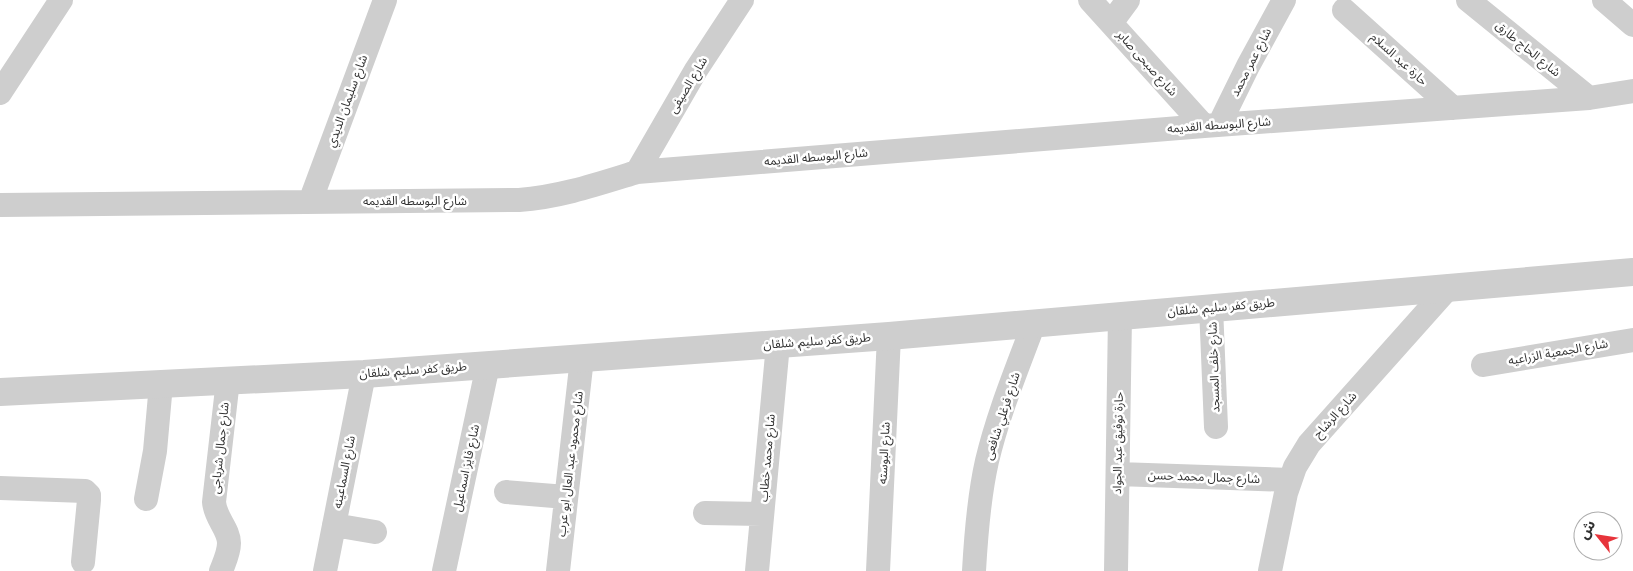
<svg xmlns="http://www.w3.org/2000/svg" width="1633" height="571" viewBox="0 0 1633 571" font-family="'PT Sans','Noto Sans Arabic',sans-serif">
  <rect width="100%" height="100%" fill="#fff"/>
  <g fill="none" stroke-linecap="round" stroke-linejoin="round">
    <path stroke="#cecece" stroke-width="24" d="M1090 0 1204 126
      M1468 0 1589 98
      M1604 0 1633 25
      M1344 10 1453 108
      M1111 23 1128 0
      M0 93 61 0
      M1219 125 1248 66 1284 0
      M637 172 696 70 742 0
      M310 202 385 0
      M0 205 519 200C560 197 598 184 637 172L1204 126 1589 98 1633 91
      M1211 307 1216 427
      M1483 365 1633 340
      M1118 474 1290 480
      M0 488 85 491 89 495V500L83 562
      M506 492 566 497
      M146 499 155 451 161 384
      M705 513 762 514
      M334 525 375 532
      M221 571C224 563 229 553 229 543 229 529 215 518 214 502L228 380
      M325 571 364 374
      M444 571 488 365
      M558 571 582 358
      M757 571 778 344
      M878 571 889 336
      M974 571C976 535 979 496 987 461 998 414 1017 369 1034 323
      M1116 571 1120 316
      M1270 571 1286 493 1295 467 1309 444 1450 286"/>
    <path stroke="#cecece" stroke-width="28" d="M0 392 364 374 889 336 1633 272"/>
  </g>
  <g text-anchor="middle" stroke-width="5" stroke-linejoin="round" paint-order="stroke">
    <g font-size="12" fill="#313131" stroke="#fff">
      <text transform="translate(1528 49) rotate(39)" y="4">شارع الحاج طارق</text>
      <text transform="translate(1399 59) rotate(42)" y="4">حارة عبد السلام</text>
      <text transform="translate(1251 62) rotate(-63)" y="4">شارع عمر محمد</text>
      <text transform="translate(1147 63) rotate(48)" y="4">شارع صبحى صابر</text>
      <text transform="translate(688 85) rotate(-59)" y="4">شارع الصيفى</text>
      <text transform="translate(347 101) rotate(-70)" y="4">شارع سليمان الديدي</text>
      <text transform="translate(1219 125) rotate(-4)" y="4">شارع البوسطه القديمه</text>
      <text transform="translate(816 157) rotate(-5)" y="4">شارع البوسطه القديمه</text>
      <text x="415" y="205">شارع البوسطه القديمه</text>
      <text transform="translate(1221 307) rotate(-5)" y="4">طريق كفر سليم, شلقان</text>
      <text transform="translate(817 341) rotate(-4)" y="4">طريق كفر سليم, شلقان</text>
      <text transform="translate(1558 352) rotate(-10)" y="4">شارع الجمعية الزراعيه</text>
      <text transform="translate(1214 367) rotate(-92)" y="4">شارع خلف المسجد</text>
      <text transform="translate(413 370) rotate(-4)" y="4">طريق كفر سليم, شلقان</text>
      <text transform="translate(1335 415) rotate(-48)" y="4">شارع الرشاح</text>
      <text transform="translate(1002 416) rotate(-72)" y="4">شارع فرغلي شافعى</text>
      <text transform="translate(1118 443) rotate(-89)" y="4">حارة توفيق عبد الجواد</text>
      <text transform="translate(220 448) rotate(-84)" y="4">شارع جمال شرباجى</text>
      <text transform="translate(884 453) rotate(-87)" y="4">شارع البوسته</text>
      <text transform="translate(767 458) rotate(-85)" y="4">شارع محمد خطاب</text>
      <text transform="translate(570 464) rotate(-83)" y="4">شارع محمود عبد العال ابو عرب</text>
      <text transform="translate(466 468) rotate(-78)" y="4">شارع فايز اسماعيل</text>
      <text transform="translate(344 472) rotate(-79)" y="4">شارع السماعينه</text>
      <text transform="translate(1204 477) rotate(2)" y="4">شارع جمال محمد حسن</text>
    </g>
  </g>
  <g transform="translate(1598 536) rotate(300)"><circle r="24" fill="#ffffff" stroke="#adadad"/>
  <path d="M0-4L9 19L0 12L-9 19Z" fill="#e7343b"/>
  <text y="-8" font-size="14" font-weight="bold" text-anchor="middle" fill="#313131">ش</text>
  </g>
</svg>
